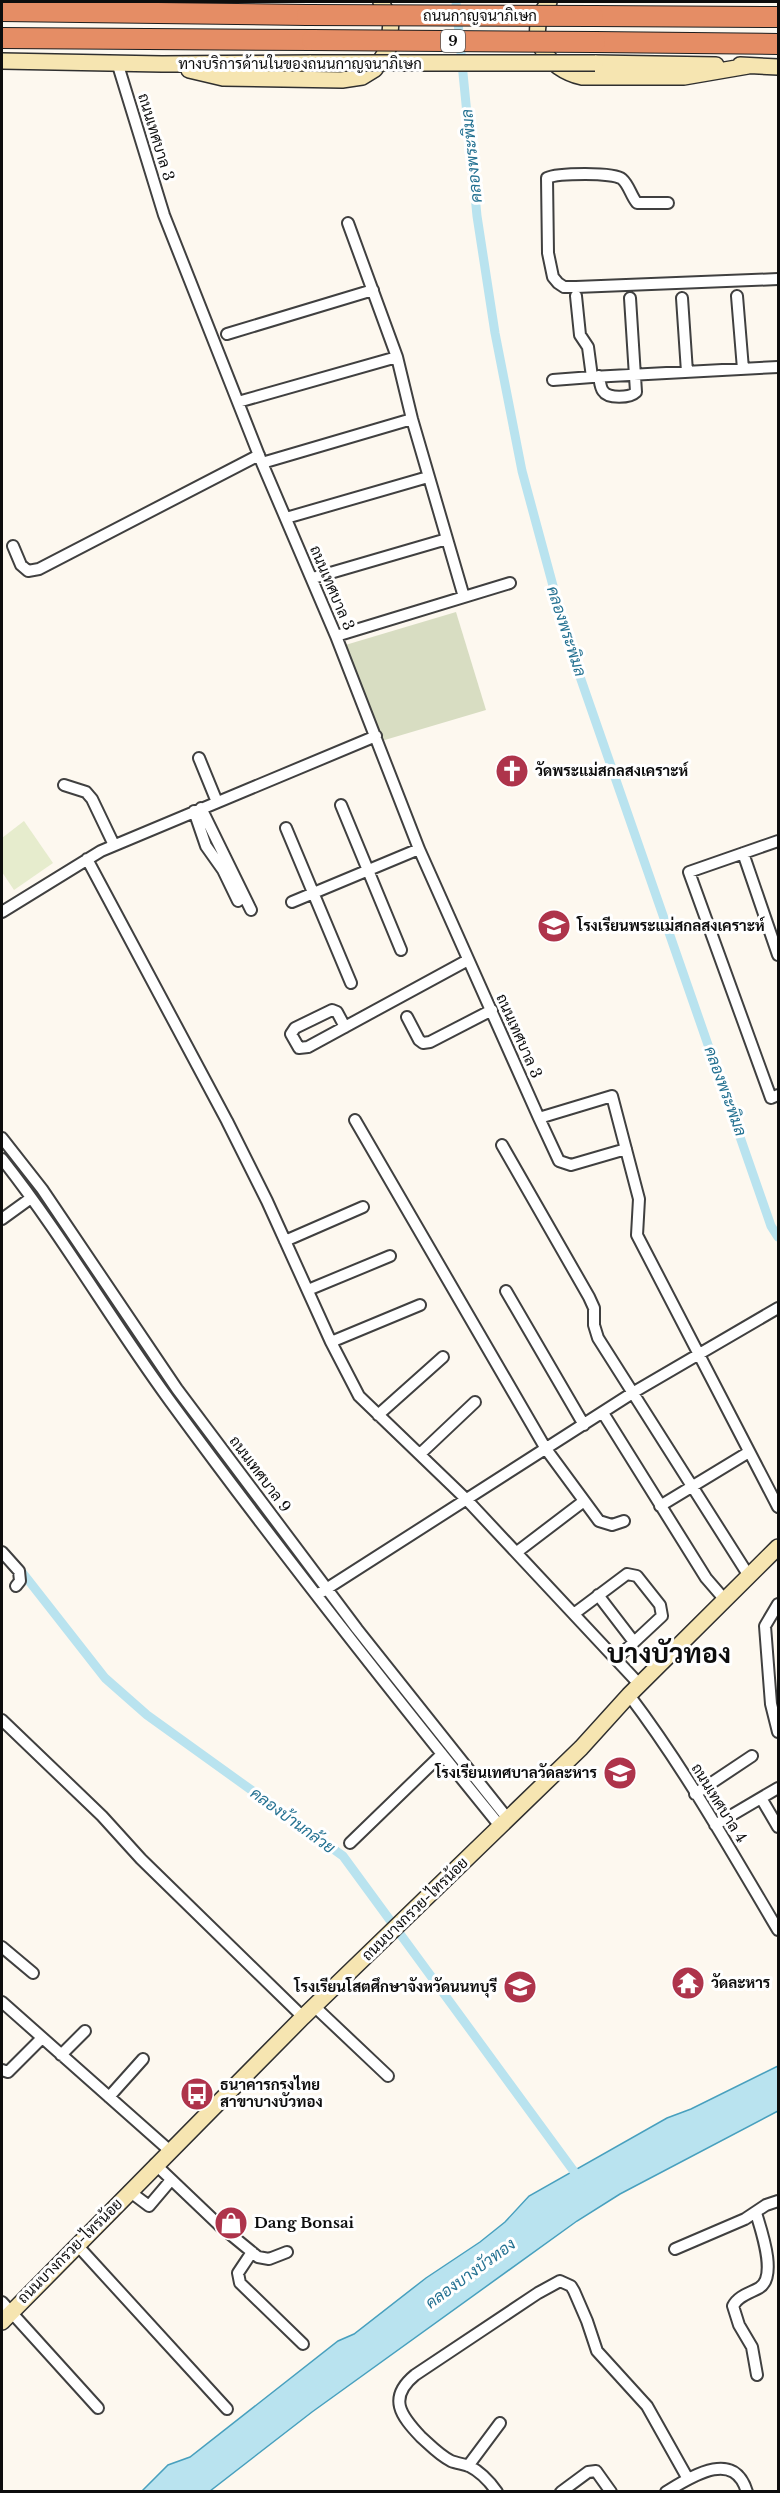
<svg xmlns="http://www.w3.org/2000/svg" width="780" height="2493" viewBox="0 0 780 2493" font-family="'Libre Baskerville',Sarabun,serif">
  <rect width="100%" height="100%" fill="#fdf8ef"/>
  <path fill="#d8ddc2" d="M456 612 486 710 378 742 342 646Z"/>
  <path fill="#e6eccd" d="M24 821 53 863 14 890 2 872V838Z"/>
  <path fill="#b9e3ef" stroke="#48a0be" stroke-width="1.5" d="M778 2066V2111L620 2194 577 2221 312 2412 210 2491H142L168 2465 190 2457 338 2341 354 2334 426 2278 480 2242 505 2222 529 2196 667 2118 691 2109Z"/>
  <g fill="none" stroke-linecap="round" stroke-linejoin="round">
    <path stroke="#b9e3ef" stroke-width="9" d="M456 2 477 216 495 333 522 471 569 645 771 1226 778 1237
      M18 1567 105 1678 147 1715 343 1856 581 2181"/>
    <g stroke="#404040" stroke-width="14">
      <path id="street" d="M117 62 164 215 262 463 336 636 419 849 539 1118 559 1161 571 1165 626 1149
        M668 203H637C631 196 629 185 622 179 614 172 557 173 547 178L548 253 553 277 558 283 564 287H576L778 279
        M348 223 397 357 412 419 464 597
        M576 296 580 335 588 347 592 377 778 367
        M737 296 743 369
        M682 298 687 372
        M227 334 373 290
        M599 376C600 381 600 387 603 391 608 399 630 398 636 392L630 298
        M553 380 592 377
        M238 402 397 357
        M262 463 412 419
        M286 518 428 477
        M13 546 21 565 28 571 39 569 259 455
        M313 578 447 539
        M336 636 510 583
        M199 758 217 802
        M64 785 86 792 92 799 114 845
        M341 805 401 950
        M201 808 251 910
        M194 811 206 846 223 870 238 901
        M286 828 351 983
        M778 841 689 872 771 1098 778 1095
        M743 853 778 955
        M87 859 227 1121 267 1201 331 1342 359 1396 467 1500 640 1685
        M292 902 419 849
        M2 912 101 851 376 736
        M407 1017 419 1040 423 1043 430 1042 492 1010
        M345 1027 337 1012 332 1010 295 1028 291 1034 299 1048 308 1047 468 960
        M539 1118 612 1096 639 1199 637 1235 778 1507
        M355 1120 546 1449 599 1521 612 1525 624 1521
        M2 1138 42 1189 177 1389 357 1629 508 1819
        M502 1145 589 1297 594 1308V1325L598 1338 749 1576
        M2 1159C63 1236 112 1322 170 1401 276 1546 387 1687 500 1826
        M2 1219 31 1198
        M285 1241 363 1207
        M308 1290 390 1256
        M506 1291 584 1425
        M331 1342 420 1305
        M603 1413 706 1578 725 1600
        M378 1415 443 1357
        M420 1454 475 1402
        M660 1506 749 1452
        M2 1552 19 1571 20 1581 16 1586
        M517 1552 584 1501
        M320 1593 634 1392 778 1308
        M598 1595 634 1642
        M778 1604 765 1626 771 1704 778 1732
        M575 1613 627 1574 637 1576 660 1605 662 1616 616 1659
        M629 1695C685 1769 731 1851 778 1930
        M2 1720 102 1816 141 1859 303 2017
        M695 1794 752 1756
        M761 1798 778 1827
        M715 1825 778 1788
        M350 1843 442 1754
        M2 1947 33 1973
        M2 2002 169 2150
        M314 2006 388 2076
        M61 2055 85 2031
        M2 2070 8 2072 42 2038
        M109 2097 143 2059
        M155 2164 219 2225 258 2257 269 2259 287 2252
        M129 2191 149 2206 171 2180
        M756 2213C761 2230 778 2277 759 2288 750 2293 738 2296 733 2306L739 2325 752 2347 757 2375
        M77 2245 227 2409
        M675 2249 745 2219 766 2205 778 2201
        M252 2252 238 2273 240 2283 303 2344
        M2 2302 98 2408
        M468 2466 500 2423
        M497 2492C490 2482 479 2471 469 2466 463 2464 456 2463 451 2461 439 2455 430 2445 421 2437 401 2416 387 2398 415 2375L538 2293 560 2281 571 2286 574 2291 587 2321 597 2351 647 2406 688 2479
        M561 2492 588 2472 596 2471 611 2492
        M666 2492C691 2477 734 2448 747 2492"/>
    </g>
    <g stroke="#2f2f2f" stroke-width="18">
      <path id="secondary" d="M549 2C522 35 547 69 582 77H684L748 66
        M2 61 162 64 311 63
        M595 63 716 65
        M740 65 778 67
        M189 70 223 78 342 80 362 77 375 69 389 47 391 21 381 2
        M2 2322 303 2017 581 1748 629 1695 778 1547"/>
    </g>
    <g stroke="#1e1e1e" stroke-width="22">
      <path id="highway" d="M2 11 307 15
        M593 16 778 17
        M2 38 312 40
        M595 42 778 44"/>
    </g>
    <use href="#street" stroke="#fff" stroke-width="10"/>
    <use href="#secondary" stroke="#f6e5b1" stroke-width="15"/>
    <use href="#highway" stroke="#e58d65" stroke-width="20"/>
    <g stroke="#2f2f2f" stroke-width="18" stroke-linecap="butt">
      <path id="secondary-bridge" d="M311 63H595"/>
    </g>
    <g stroke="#1e1e1e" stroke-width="22" stroke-linecap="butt">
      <path id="highway-bridge" d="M307 15 593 16
        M312 40 595 42"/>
    </g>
    <use href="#secondary-bridge" stroke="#f6e5b1" stroke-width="15"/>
    <use href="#highway-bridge" stroke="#e58d65" stroke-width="20"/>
  </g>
  <defs>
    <g id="church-disc" transform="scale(1.725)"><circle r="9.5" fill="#ae344b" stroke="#fff"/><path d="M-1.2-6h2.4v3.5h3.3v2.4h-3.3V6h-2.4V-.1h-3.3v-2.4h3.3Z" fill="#fff"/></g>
    <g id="school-disc" transform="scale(1.725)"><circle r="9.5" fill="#ae344b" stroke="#fff"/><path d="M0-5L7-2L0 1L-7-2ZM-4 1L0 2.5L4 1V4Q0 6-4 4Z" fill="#fff"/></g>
    <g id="temple-disc" transform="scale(1.725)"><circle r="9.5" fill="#ae344b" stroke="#fff"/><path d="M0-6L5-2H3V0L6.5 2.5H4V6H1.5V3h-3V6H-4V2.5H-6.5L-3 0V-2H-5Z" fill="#fff"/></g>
    <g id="bus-disc" transform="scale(1.725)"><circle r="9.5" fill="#ae344b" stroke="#fff"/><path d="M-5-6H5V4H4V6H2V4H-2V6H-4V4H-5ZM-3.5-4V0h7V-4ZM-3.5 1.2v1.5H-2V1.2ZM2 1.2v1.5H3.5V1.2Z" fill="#fff"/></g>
    <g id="shop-disc" transform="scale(1.725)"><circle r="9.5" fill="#ae344b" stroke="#fff"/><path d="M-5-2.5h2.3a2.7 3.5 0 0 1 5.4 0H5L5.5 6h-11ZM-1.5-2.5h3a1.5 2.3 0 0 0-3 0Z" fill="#fff"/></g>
  </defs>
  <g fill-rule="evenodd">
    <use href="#church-disc" x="512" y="771"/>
    <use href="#school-disc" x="554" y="926"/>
    <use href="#school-disc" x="620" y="1773"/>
    <use href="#temple-disc" x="688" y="1983"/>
    <use href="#school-disc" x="520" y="1987"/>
    <use href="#bus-disc" x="197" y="2094"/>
    <use href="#shop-disc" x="231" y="2223"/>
  </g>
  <g text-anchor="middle" stroke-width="6" stroke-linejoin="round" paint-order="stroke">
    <rect fill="#fff" stroke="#565656" stroke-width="1.5" x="441" y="30" width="24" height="22" rx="4.5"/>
    <g font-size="14" font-weight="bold" fill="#0d0d0d">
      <text x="453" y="46">9</text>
    </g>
    <g font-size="15" fill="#0d0d0d" stroke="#fff">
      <text x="480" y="21">ถนนกาญจนาภิเษก</text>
      <text x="300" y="69">ทางบริการด้านในของถนนกาญจนาภิเษก</text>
      <text transform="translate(156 137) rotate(73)" y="5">ถนนเทศบาล 3</text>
      <text transform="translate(332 588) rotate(67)" y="5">ถนนเทศบาล 3</text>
      <text transform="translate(519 1036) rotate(66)" y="5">ถนนเทศบาล 3</text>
      <text transform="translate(260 1474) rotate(53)" y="5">ถนนเทศบาล 9</text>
      <text transform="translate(719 1803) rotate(58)" y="5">ถนนเทศบาล 4</text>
      <text transform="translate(415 1909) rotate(-44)" y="5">ถนนบางกรวย-ไทรน้อย</text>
      <text transform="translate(70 2251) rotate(-45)" y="5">ถนนบางกรวย-ไทรน้อย</text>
    </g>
    <g font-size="15" font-weight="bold" fill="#0d0d0d" stroke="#fff" text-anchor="start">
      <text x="535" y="776">วัดพระแม่สกลสงเคราะห์</text>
      <text x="577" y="931">โรงเรียนพระแม่สกลสงเคราะห์</text>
      <text x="597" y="1778" text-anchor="end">โรงเรียนเทศบาลวัดละหาร</text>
      <text x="711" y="1988">วัดละหาร</text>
      <text x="497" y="1992" text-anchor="end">โรงเรียนโสตศึกษาจังหวัดนนทบุรี</text>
      <text x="220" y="2090">ธนาคารกรุงไทย<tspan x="220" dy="17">สาขาบางบัวทอง</tspan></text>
      <text x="254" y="2228">Dang Bonsai</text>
    </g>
    <g font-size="16" font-style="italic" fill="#247191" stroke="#fff">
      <text transform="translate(471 156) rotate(-96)" y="6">คลองพระพิมล</text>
      <text transform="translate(567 631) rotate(72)" y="6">คลองพระพิมล</text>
      <text transform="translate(726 1091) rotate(70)" y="6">คลองพระพิมล</text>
      <text transform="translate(293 1820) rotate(36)" y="6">คลองบ้านกล้วย</text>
      <text transform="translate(470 2273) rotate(-36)" y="6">คลองบางบัวทอง</text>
    </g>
    <g font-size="27" font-weight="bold" fill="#0d0d0d" stroke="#fff">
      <text x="669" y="1663">บางบัวทอง</text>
    </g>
  </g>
  <rect width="780" height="2493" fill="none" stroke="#0d0d0d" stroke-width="6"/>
</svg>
